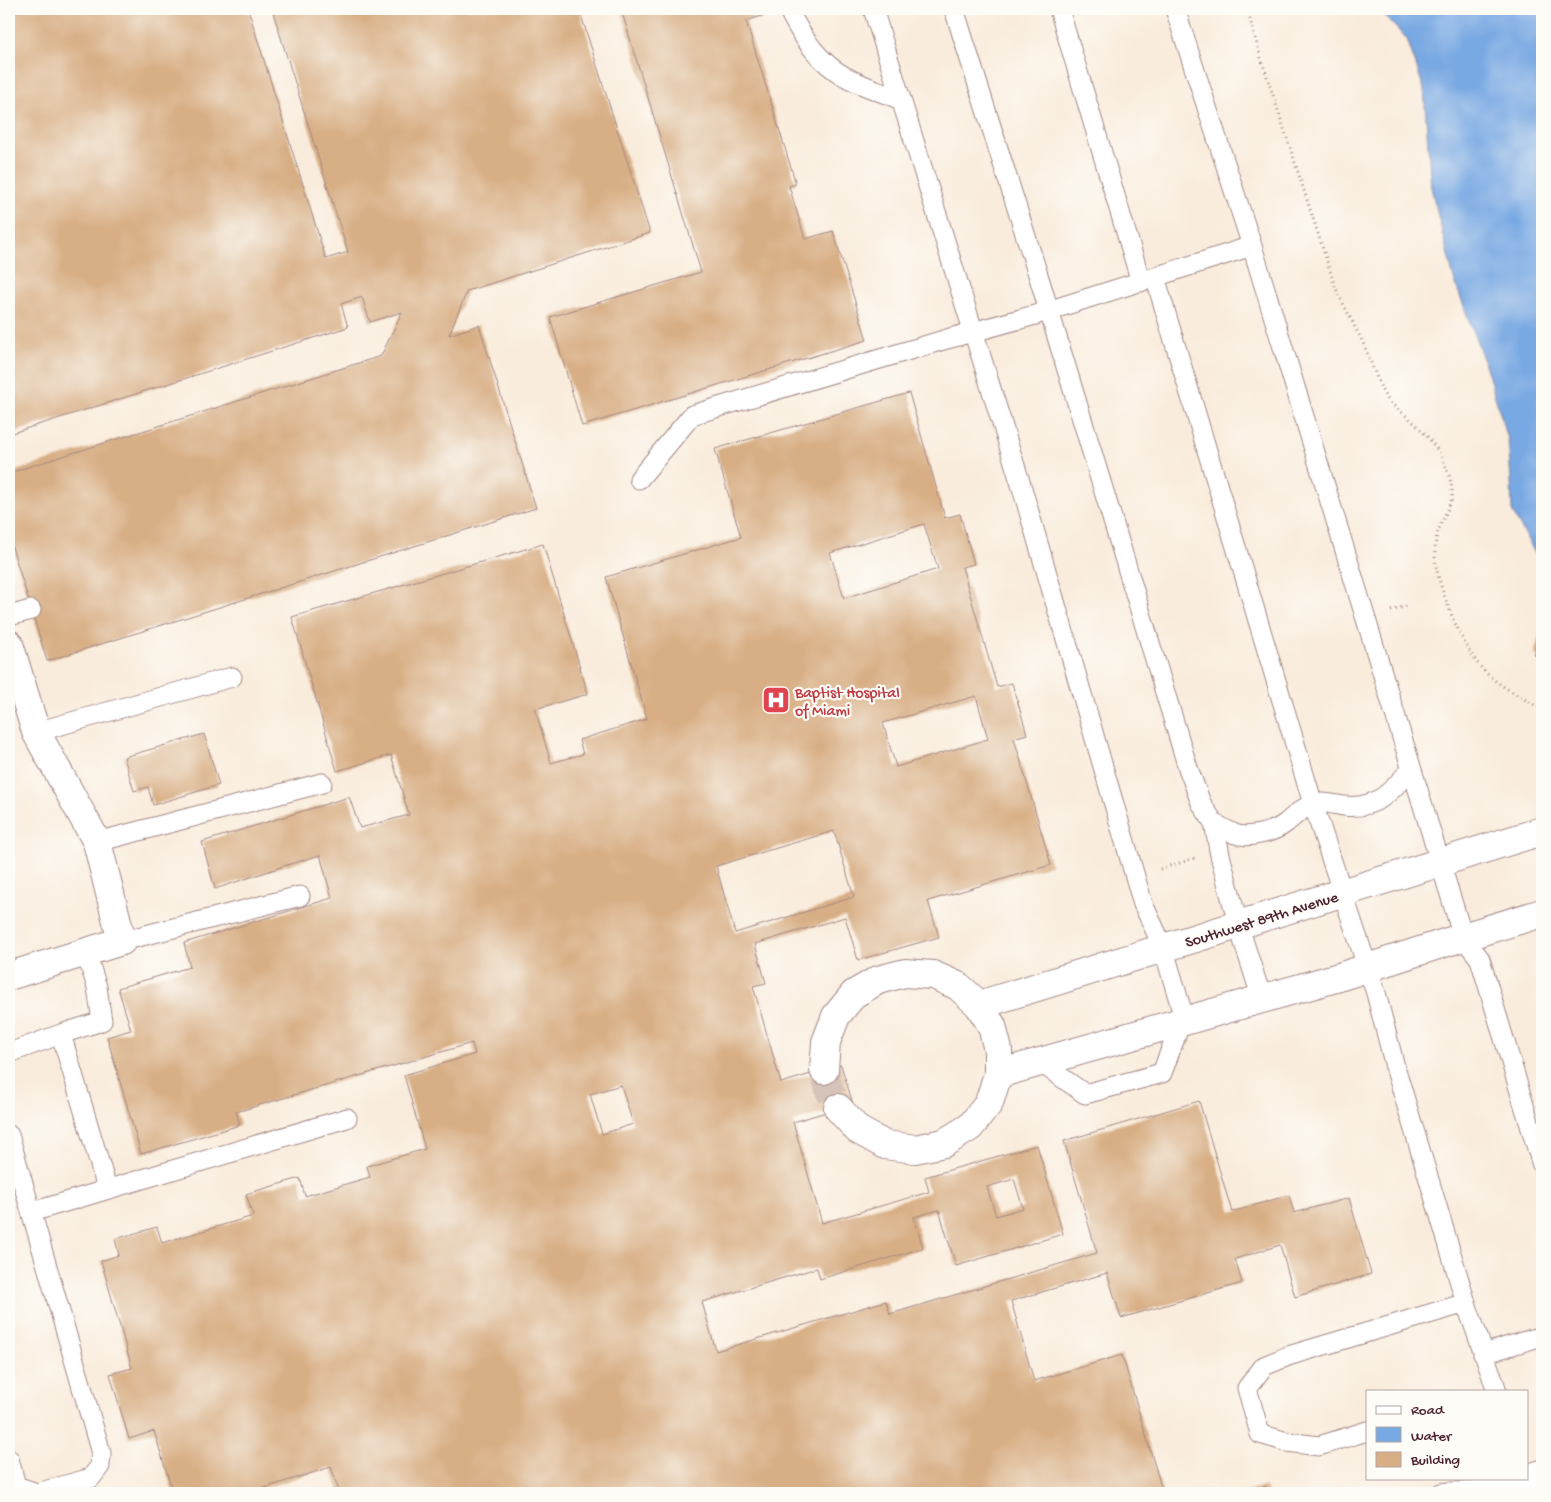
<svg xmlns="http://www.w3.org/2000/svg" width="1551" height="1502" viewBox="0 0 1551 1502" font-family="'Gochi Hand',sans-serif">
  <rect width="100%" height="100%" fill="#fdfcf7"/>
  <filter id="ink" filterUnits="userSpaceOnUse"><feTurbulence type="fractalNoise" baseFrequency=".02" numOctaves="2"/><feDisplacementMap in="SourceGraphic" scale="10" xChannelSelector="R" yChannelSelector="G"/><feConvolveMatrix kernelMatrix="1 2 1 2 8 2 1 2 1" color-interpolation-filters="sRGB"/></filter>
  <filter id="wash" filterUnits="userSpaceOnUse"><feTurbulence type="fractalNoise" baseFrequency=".0096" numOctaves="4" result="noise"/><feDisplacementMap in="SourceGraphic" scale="20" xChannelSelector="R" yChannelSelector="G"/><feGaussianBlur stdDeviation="1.12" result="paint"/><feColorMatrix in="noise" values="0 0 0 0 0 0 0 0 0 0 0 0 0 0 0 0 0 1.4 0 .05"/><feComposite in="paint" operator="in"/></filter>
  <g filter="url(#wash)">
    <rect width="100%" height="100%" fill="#f9ecdc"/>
    <path fill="#79a9e3" stroke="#626487" d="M1378 9H1542V566L1512 511 1511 480 1508 439 1486 367 1454 279 1431 188 1424 89 1407 39Z"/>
    <g id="blocks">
      <path fill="#d8af85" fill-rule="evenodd" d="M9 9H248L326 259 348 252 272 9H579L650 233 467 291 449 335 479 325 536 508 47 661 9 537V473L381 356 402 312 370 322 362 297 341 304 348 327 9 434Z
        M621 9H785L746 21 796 184 789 186 805 239 833 231 867 340 582 426 550 317 701 272Z
        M909 393 945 518 960 514 974 564 962 567 997 687 1012 683 1027 734 1014 738 1051 865 928 901 939 937 858 960 845 917 755 944 766 983 753 986 781 1083 841 1065 853 1104 793 1122 822 1223 929 1192 925 1177 1037 1145 1063 1234 956 1266 939 1210 914 1217 923 1248 820 1279 817 1268 702 1302 716 1351 886 1301 890 1314 1097 1253 1064 1141 1199 1101 1232 1212 1289 1195 1294 1213 1349 1198 1371 1274 1295 1297 1280 1245 1235 1259 1242 1283 1121 1318 1107 1273 1011 1301 1034 1381 1122 1355 1163 1493H339V1491L331 1467 249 1493H173L154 1431 129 1439 110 1374 132 1368 101 1261 119 1255 115 1239 157 1227 162 1243 253 1216 246 1194 300 1178 305 1196 370 1177 367 1166 425 1149 404 1075 475 1054 472 1043 236 1112 240 1125 141 1154 107 1037 131 1030 118 988 190 967 184 943 332 898 320 855 287 865 215 889 202 842 349 797 360 828 409 815 391 755 337 771 292 617 543 544 588 694 535 709 551 763 583 754 579 740 647 719 606 577 741 537 715 449ZM924 524 938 569 844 598 830 553ZM976 696 988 739 896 767 883 723ZM834 831 854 897 735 933 716 866ZM621 1085 633 1124 602 1134 590 1094ZM1014 1179 1023 1208 996 1216 987 1187Z
        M1542 625V657L1534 655Z
        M204 734 219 785 153 805 148 787 134 791 124 757Z
        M1266 1486 1268 1493H1243Z"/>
    </g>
  </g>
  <g filter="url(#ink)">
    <use href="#blocks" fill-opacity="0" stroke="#a28684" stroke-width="1"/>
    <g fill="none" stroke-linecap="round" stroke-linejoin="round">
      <path stroke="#d6c3b9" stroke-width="28" stroke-dasharray="28 14" stroke-linecap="butt" d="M824 1070 829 1090 838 1108"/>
      <g stroke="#a28684" stroke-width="21">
        <path id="service" d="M788 9C800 34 819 62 844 76 862 86 882 92 901 100
          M873 9 1022 488 1143 904 1163 947 1185 1021
          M954 9 1040 281 1188 768 1201 803 1214 823 1220 855 1238 924 1262 999
          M1059 9 1141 282
          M1175 9 1252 246 1463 937 1480 959 1542 1165
          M1155 277 1313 804 1376 993 1394 1063 1466 1303 1497 1391
          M639 479 692 415 947 339 1035 315 1252 246
          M9 616 31 610
          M36 732 232 677
          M1214 823C1221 827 1228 831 1235 834 1248 839 1275 832 1286 823 1294 816 1303 807 1314 804 1325 801 1334 805 1344 806 1376 810 1392 791 1411 769
          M97 842 322 783
          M122 941 300 896
          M61 1034 107 1188
          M9 1053 61 1034 102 1021 97 987 86 953
          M1040 1062 1085 1094 1162 1073 1181 1022
          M9 1135 101 1453 100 1466 91 1478 37 1493 16 1486 9 1459
          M32 1212 347 1118
          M1483 1354 1542 1336
          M1367 1431 1319 1446 1287 1442 1260 1434 1247 1388 1264 1366 1288 1356 1466 1303
          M1441 1493 1449 1492 1483 1491"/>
      </g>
      <g stroke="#a28684" stroke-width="30">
        <path id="minor" d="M9 644 36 732 97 842 122 941 9 976
          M979 1005 1542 831
          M824 1070 826 1042 836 1016 854 994 878 980 905 973 933 975 958 986 979 1005 992 1026 998 1050V1074L989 1103 970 1127 944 1143 915 1149 885 1145 858 1130 838 1108
          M998 1074 1339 977 1463 937 1542 913
          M1482 1493 1483 1491 1542 1474"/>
      </g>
      <path stroke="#a28684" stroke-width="3" stroke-dasharray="1 4" stroke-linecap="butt" d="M1247 9 1261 58 1335 286C1343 305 1354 324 1363 343 1371 360 1376 379 1385 396 1392 406 1401 411 1410 419 1424 432 1439 448 1446 467 1450 477 1455 493 1450 504 1446 514 1440 524 1437 535 1435 545 1434 555 1436 565 1440 592 1462 644 1479 665 1494 684 1518 695 1538 707L1542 708
        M1391 611 1410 605
        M1160 869 1195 858"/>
      <use href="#service" stroke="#fff" stroke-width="19"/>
      <use href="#minor" stroke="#fff" stroke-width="28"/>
    </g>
  </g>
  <defs>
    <g id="hospital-square" transform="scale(1.4375)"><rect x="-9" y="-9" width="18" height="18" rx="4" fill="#e0444e" stroke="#fdfcf7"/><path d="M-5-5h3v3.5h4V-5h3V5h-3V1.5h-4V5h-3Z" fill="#fff"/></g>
  </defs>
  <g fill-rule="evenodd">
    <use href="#hospital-square" x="776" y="700"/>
  </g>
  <g text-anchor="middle" stroke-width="4.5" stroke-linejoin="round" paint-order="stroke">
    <g font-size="16" fill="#be3a42" stroke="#fdfcf7" text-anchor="start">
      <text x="795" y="697">Baptist Hospital<tspan x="795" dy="18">of Miami</tspan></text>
    </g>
    <g font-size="16" fill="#4a1f2b" stroke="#fdfcf7">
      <text transform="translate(1261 918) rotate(-17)" y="6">Southwest 89th Avenue</text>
    </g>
  </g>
  <rect width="1551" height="1502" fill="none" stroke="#fdfcf7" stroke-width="30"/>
  <rect x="1366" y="1390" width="162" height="90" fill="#fdfcf7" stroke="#b5a4a5"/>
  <rect x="1376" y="1406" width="25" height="8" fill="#ffffff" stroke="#b5a4a5"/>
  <text x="1411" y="1414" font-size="15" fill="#4a1f2b">Road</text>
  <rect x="1376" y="1427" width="25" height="15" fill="#79a9e3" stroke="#b5a4a5"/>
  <text x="1411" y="1440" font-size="15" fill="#4a1f2b">Water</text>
  <rect x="1376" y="1452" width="25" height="15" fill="#d8af85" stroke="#b5a4a5"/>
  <text x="1411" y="1464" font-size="15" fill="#4a1f2b">Building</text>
</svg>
